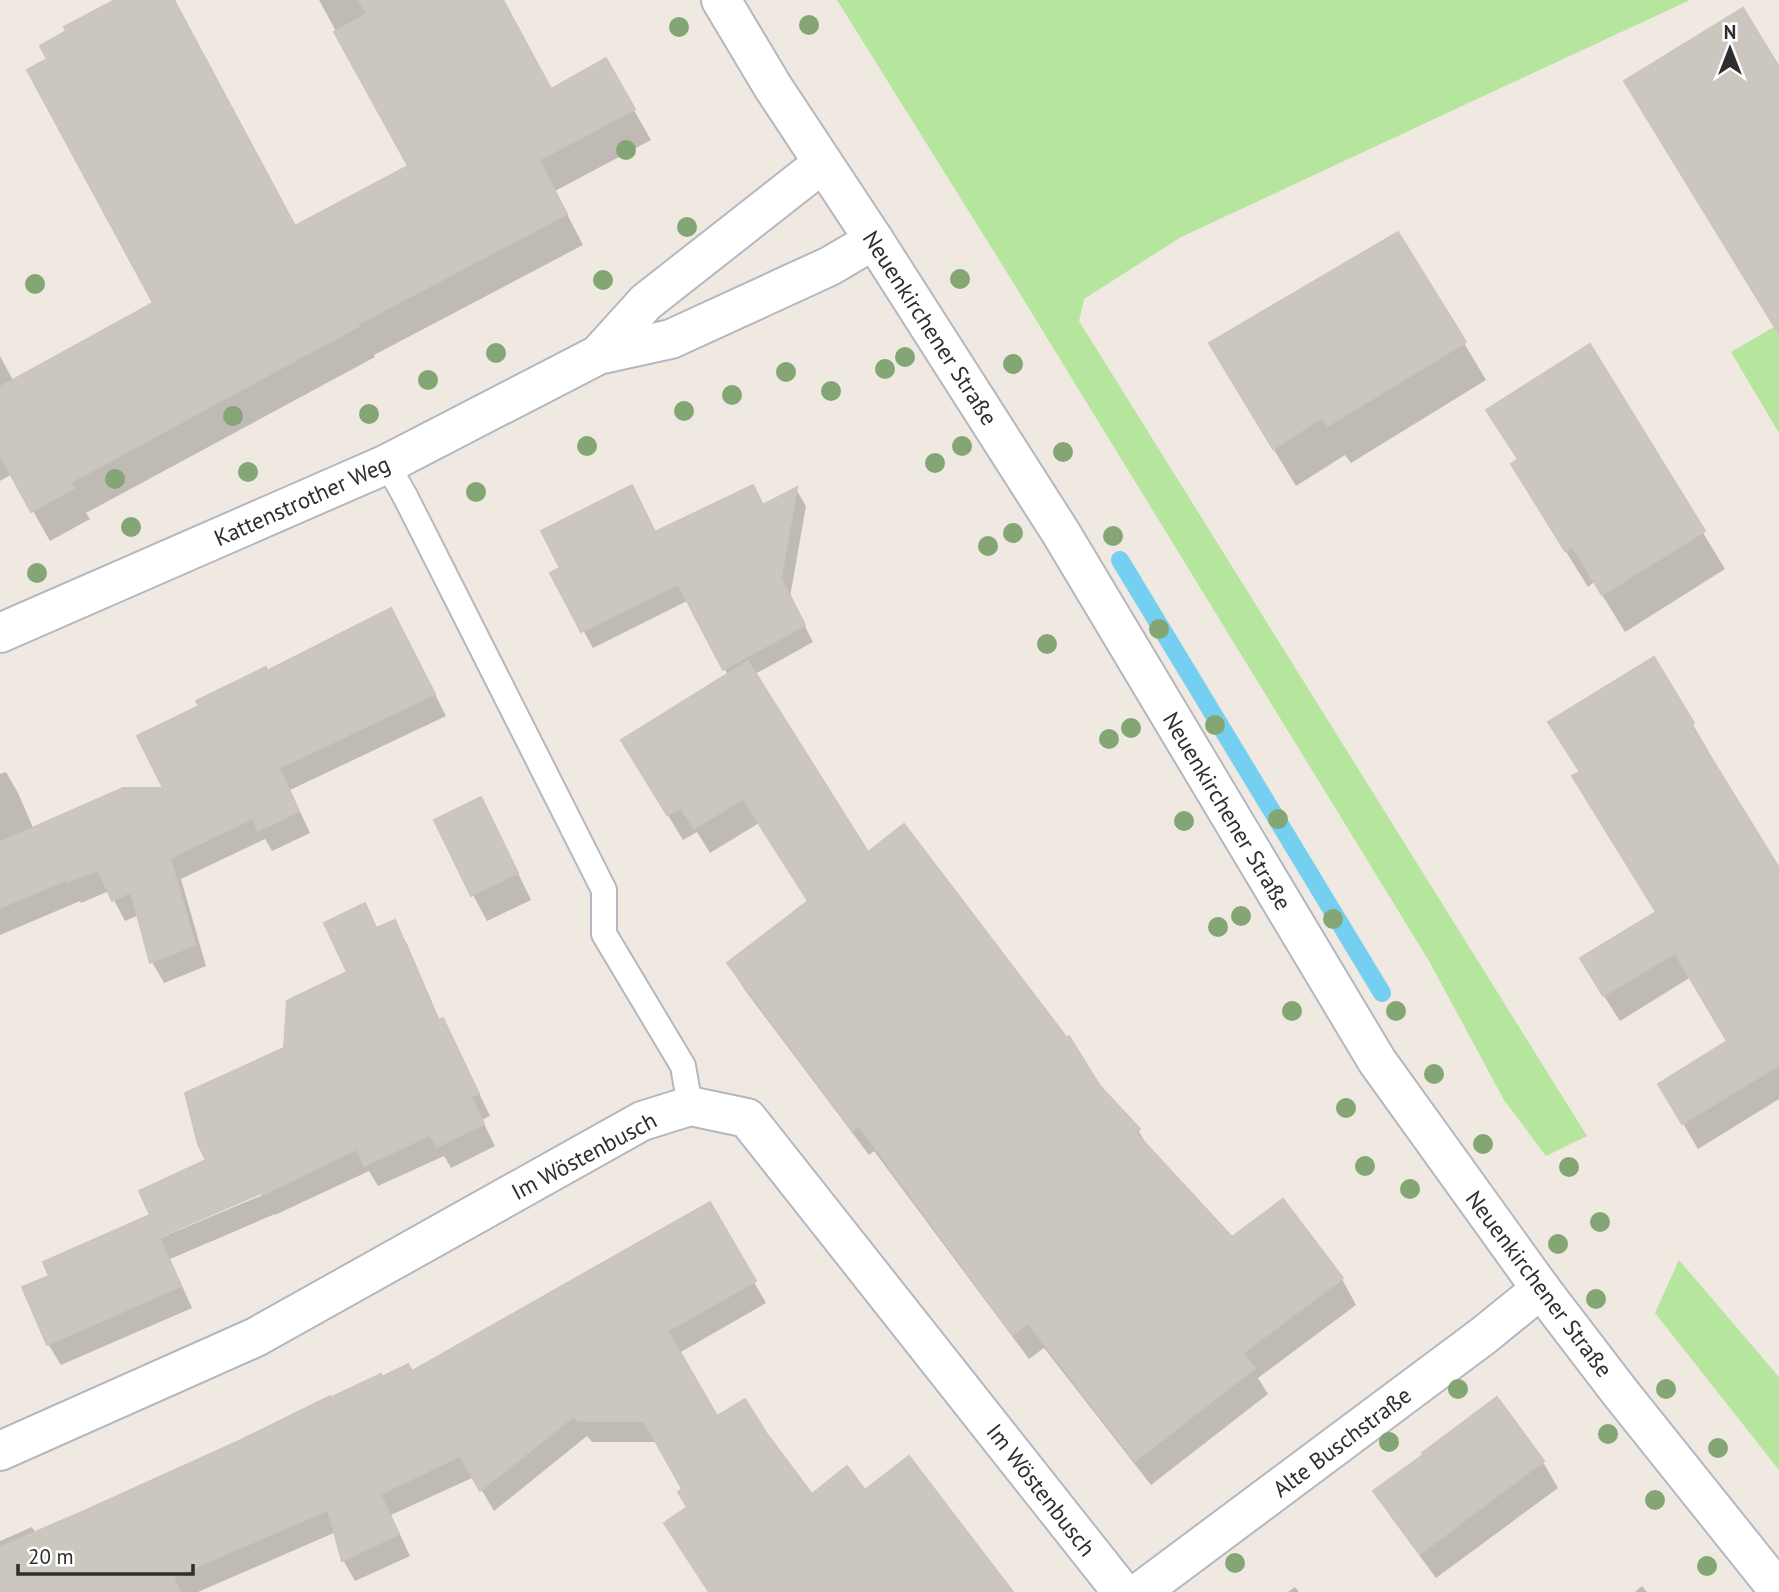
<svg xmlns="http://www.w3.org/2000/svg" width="1779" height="1592" viewBox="0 0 1779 1592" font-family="'PT Sans',sans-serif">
  <rect width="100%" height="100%" fill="#efe9e1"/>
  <path fill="#b6e59e" d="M837 0H1690L1181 237 1084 299 1079 321 1587 1136 1546 1156 1504 1100 1429 961 1006 271Z
    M1779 324V433L1731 352Z
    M1679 1260 1779 1377V1470L1655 1313Z"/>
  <path fill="#0003" fill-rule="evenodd" d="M118 0H167L296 228 410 167 319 0H501L551 91 606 61 651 140 555 191 583 245 374 355 375 357 86 513 90 519 50 541 12 474 0 481V356L14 382 155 304 50 60Z
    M1464 343 1486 380 1351 463 1345 455 1296 486 1232 381Z
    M1590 347 1725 569 1625 632 1594 582 1588 587 1535 502 1519 461 1488 410Z
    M796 489 806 506 790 597 813 642 755 674 867 854 1099 1087 1138 1130 1151 1152 1232 1239 1283 1201 1342 1279 1356 1305 1258 1378 1268 1394 1151 1485 1044 1348 1029 1359 874 1151 869 1155 744 989 729 964 809 902 759 823 710 853 697 832 683 840 638 766 728 675 689 600 593 648 552 574 655 533 764 507Z
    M403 631 446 716 290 790 310 833 272 851 265 839 181 879 206 966 164 983 152 962 139 915 125 921 109 891 81 903 80 901 0 935V774L6 772 18 793 34 830 166 790 267 673Z
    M1653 659 1708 750 1705 751 1779 871V1099L1698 1149 1675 1110 1729 1042 1691 977 1620 1021 1597 985 1657 913 1581 773Z
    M437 821 495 825 531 900 487 921 473 895Z
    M364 905 378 929 394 923 407 944 440 1021 442 1020 454 1041 490 1116 482 1120 495 1146 451 1168 444 1156 378 1186 369 1171 275 1215V1214L170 1259 192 1308 61 1365 48 1344 51 1276 152 1216 208 1161 286 1049 349 973ZM268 1188 270 1192 160 1238V1234Z
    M709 1204 766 1303 679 1353 717 1418 766 1435 812 1496 865 1492 1008 1592H709L685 1490 658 1442H592L587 1436 494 1511 474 1477 391 1515 410 1556 355 1581 343 1560 336 1532 198 1592H156L382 1379 412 1373Z
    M1497 1400 1543 1462 1558 1488 1436 1578 1391 1517 1376 1491Z
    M32 1527 46 1551 64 1592H0V1541Z
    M1642 1586 1647 1592H1635Z
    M1295 1587 1299 1592H1288Z"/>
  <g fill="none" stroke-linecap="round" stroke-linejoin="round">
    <path stroke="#75cff0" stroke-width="18" d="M1120 560 1382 993"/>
  </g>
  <path fill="#cbc7bf" stroke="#cbc5ba" stroke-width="2" d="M115 0H174L295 226 408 166 334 32 367 14 359 0H503L551 89 606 58 635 109 539 160 567 214 358 324 359 326 71 482 74 488 31 512 0 455V387L153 303 27 70 47 59 40 46 66 31 64 27Z
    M1743 8 1779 67V334L1624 81Z
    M1398 232 1466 342 1328 426 1322 418 1273 449 1209 343Z
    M1590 344 1705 531 1602 595 1572 546 1565 551 1511 464 1518 459 1486 410Z
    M632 485 655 532 753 485 763 505 797 487 781 578 805 625 723 670 678 584 581 632 550 573 560 568 541 531Z
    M391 608 435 694 279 768 299 811 258 831 253 818 170 858 195 945 150 963 131 892 112 901 98 870 67 882 66 880 0 908V842L123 788H163L137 736 199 706 196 701 266 667 267 671Z
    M1654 657 1694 723 1691 725 1779 868V1065L1682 1124 1658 1084 1727 1041 1675 953 1603 996 1580 958 1656 912 1572 776 1580 772 1548 722Z
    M748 661 868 852 904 824 1067 1038 1069 1036 1100 1086 1140 1129 1135 1132 1232 1237 1283 1199 1343 1278 1243 1353 1255 1368 1135 1461 1028 1323 1013 1335 859 1126 853 1131 727 963 808 901 743 799 694 829 681 808 667 815 621 740Z
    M481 797 518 873 471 896 434 820Z
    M365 903 376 928 395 920 438 1020 443 1018 479 1094 471 1097 484 1124 437 1147 430 1135 364 1166 357 1149 262 1195 261 1193 159 1237 181 1286 47 1345 22 1287 49 1276 43 1262 150 1215 139 1191 206 1160 198 1144 185 1093 284 1048 287 1001 347 972 324 923Z
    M710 1202 756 1281 668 1331 717 1416 745 1399 767 1434 812 1494 847 1466 865 1490 909 1456 1013 1592H709L664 1523 687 1507 678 1492 682 1489 644 1421H578L574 1416 480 1491 460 1456 380 1494 399 1534 342 1561 328 1510 173 1577 180 1592H0V1547L82 1512 239 1441 330 1396V1398L381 1374 382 1377 408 1364 412 1371Z
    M1497 1397 1544 1461 1420 1554 1373 1491 1423 1455 1422 1453Z"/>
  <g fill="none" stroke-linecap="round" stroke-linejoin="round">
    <g stroke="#b4b7c1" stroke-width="28">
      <path id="lane" d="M387 464 405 496 604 890V934L683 1066 690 1106"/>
    </g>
    <g stroke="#b4b7c1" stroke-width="42">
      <path id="street" d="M598 355 646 302 823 163
        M0 633 387 464 598 355 671 339 830 266 874 240
        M0 1451 256 1337 642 1121 690 1106 747 1118 1122 1592
        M1140 1592 1483 1336 1541 1289"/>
    </g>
    <g stroke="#b4b7c1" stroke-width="42">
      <path id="secondary" d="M721 0 773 87 874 240 1061 533 1377 1061 1541 1289 1619 1391 1779 1591"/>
    </g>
    <use href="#lane" stroke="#fff" stroke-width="24"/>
    <use href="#street" stroke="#fff" stroke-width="38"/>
    <use href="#secondary" stroke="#fff" stroke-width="38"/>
  </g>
  <g fill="#84a574">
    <circle cx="809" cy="25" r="10"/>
    <circle cx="679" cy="27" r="10"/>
    <circle cx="626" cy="150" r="10"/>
    <circle cx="687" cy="227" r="10"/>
    <circle cx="960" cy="279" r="10"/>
    <circle cx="603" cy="280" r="10"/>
    <circle cx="35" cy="284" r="10"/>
    <circle cx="496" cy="353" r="10"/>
    <circle cx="905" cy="357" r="10"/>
    <circle cx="1013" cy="364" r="10"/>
    <circle cx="885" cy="369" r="10"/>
    <circle cx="786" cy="372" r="10"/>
    <circle cx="428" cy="380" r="10"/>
    <circle cx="831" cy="391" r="10"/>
    <circle cx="732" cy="395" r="10"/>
    <circle cx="684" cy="411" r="10"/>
    <circle cx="369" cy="414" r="10"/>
    <circle cx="233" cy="416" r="10"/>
    <circle cx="587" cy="446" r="10"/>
    <circle cx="962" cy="446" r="10"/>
    <circle cx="1063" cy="452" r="10"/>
    <circle cx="935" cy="463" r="10"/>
    <circle cx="248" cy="472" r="10"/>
    <circle cx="115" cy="479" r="10"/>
    <circle cx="476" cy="492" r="10"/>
    <circle cx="131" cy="527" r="10"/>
    <circle cx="1013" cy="533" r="10"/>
    <circle cx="1113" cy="536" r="10"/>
    <circle cx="988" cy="546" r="10"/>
    <circle cx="37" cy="573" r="10"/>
    <circle cx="1159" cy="629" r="10"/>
    <circle cx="1047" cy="644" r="10"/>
    <circle cx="1215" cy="725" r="10"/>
    <circle cx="1131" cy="728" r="10"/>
    <circle cx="1109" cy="739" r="10"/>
    <circle cx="1278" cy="819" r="10"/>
    <circle cx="1184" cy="821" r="10"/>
    <circle cx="1241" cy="916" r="10"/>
    <circle cx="1333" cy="919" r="10"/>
    <circle cx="1218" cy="927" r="10"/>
    <circle cx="1292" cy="1011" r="10"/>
    <circle cx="1396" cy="1011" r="10"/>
    <circle cx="1434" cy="1074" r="10"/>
    <circle cx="1346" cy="1108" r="10"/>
    <circle cx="1483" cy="1144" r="10"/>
    <circle cx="1365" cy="1166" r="10"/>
    <circle cx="1569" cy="1167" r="10"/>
    <circle cx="1410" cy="1189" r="10"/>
    <circle cx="1600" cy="1222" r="10"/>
    <circle cx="1558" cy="1244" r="10"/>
    <circle cx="1596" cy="1299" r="10"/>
    <circle cx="1458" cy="1389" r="10"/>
    <circle cx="1666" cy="1389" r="10"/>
    <circle cx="1608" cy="1434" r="10"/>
    <circle cx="1389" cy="1442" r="10"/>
    <circle cx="1718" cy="1448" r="10"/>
    <circle cx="1655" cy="1500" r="10"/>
    <circle cx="1235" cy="1563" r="10"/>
    <circle cx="1707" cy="1566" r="10"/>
  </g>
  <g text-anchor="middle" stroke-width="5" stroke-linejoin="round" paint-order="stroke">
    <g font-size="23" fill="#2e2e2e" stroke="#fff">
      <text transform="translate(930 328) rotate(57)" y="8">Neuenkirchener Straße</text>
      <text transform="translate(302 501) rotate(-24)" y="8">Kattenstrother Weg</text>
      <text transform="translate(1227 811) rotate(59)" y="8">Neuenkirchener Straße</text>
      <text transform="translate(584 1156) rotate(-28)" y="8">Im Wöstenbusch</text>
      <text transform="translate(1539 1284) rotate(53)" y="8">Neuenkirchener Straße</text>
      <text transform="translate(1342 1442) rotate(-37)" y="8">Alte Buschstraße</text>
      <text transform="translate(1041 1490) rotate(52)" y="8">Im Wöstenbusch</text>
    </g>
  </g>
  <g transform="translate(1730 49)" stroke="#ffffff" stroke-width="5" paint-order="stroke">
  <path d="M0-5L12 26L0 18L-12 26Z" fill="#2e2e2e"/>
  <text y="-10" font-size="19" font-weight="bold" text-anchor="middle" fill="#2e2e2e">N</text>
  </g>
  <path d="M18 1564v10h175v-10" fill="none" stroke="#2e2e2e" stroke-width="3.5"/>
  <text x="28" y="1564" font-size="21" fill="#2e2e2e" stroke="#ffffff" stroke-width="5" paint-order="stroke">20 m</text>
</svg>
